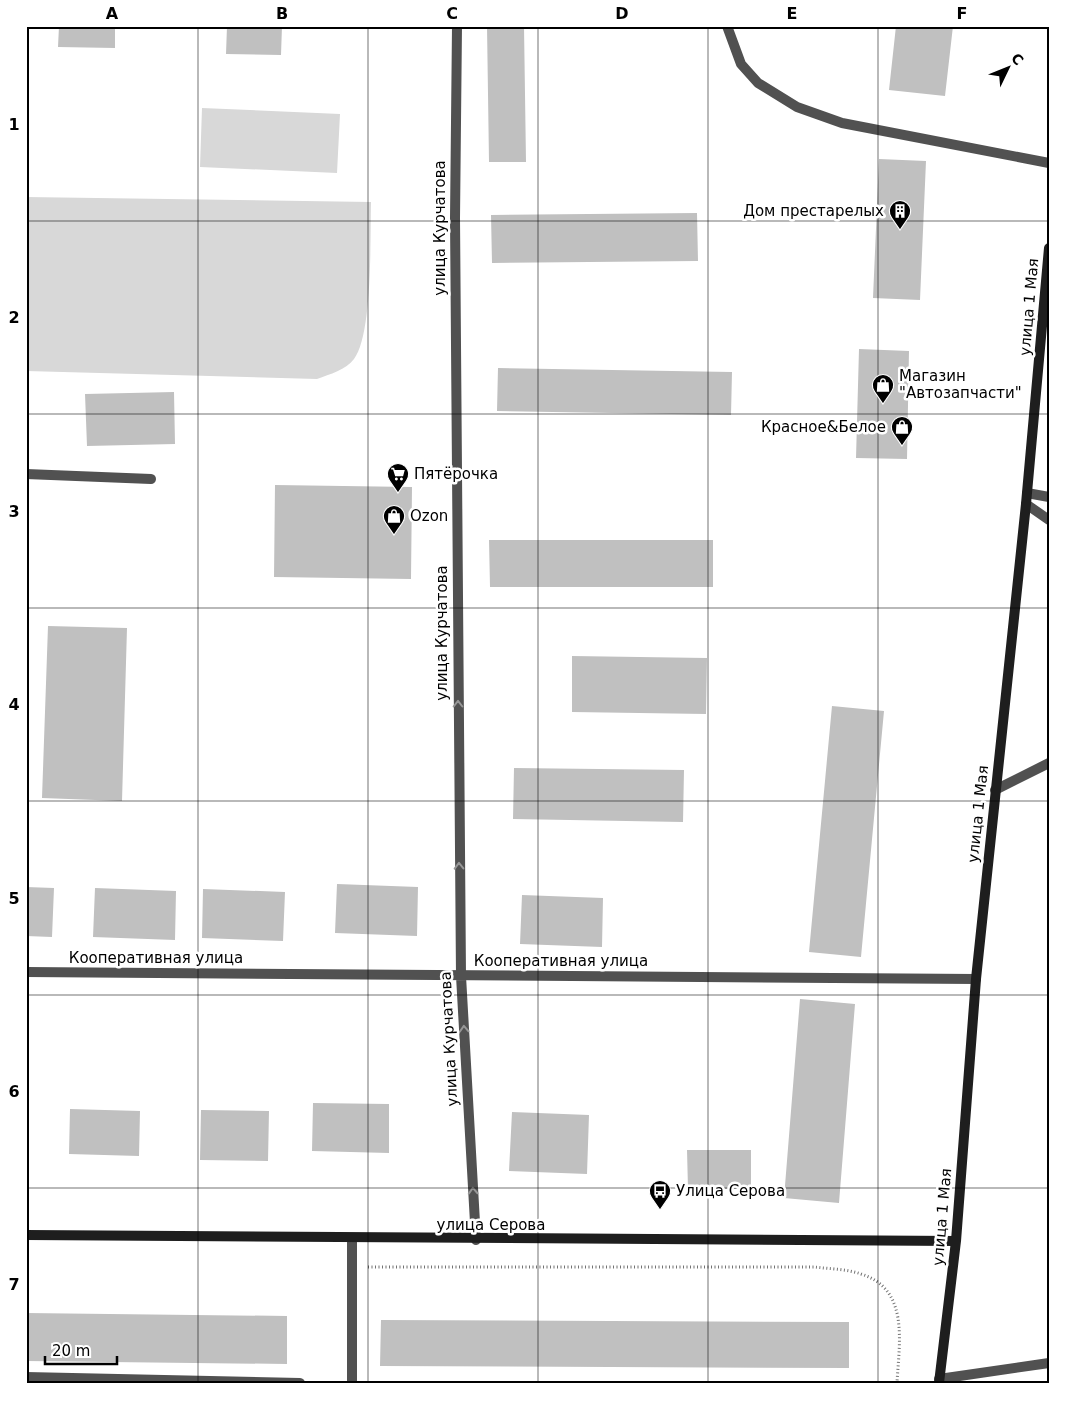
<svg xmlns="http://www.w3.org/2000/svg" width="1075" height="1409" viewBox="0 0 1075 1409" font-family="'DejaVu Sans',sans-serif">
  <rect width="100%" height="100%" fill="#fff"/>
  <path fill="#d8d8d8" d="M202 108 340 114 337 173 200 167Z
    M26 197 371 202C370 236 373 334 354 359 346 370 330 374 317 379L26 371Z"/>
  <path fill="#c0c0c0" d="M59 26H115V48L58 47Z
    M227 26H282L281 55 226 54Z
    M487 26H524L526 162H489Z
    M896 26H953L945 96 889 90Z
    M879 159 926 161 920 300 873 298Z
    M697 213 698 261 492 263 491 215Z
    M859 349 909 351 907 459 856 458Z
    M498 368 732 372 731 415 497 411Z
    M174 392 175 444 87 446 85 394Z
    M275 485 412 487 411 579 274 577Z
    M489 540H713V587H490Z
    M48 626 127 628 122 801 42 798Z
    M572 656 707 658 706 714 572 712Z
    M832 706 884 711 861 957 809 952Z
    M514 768 684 770 683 822 513 819Z
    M337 884 418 887 417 936 335 933Z
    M26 887 54 888 52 937 26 936Z
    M95 888 176 891 175 940 93 937Z
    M203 889 285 892 283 941 202 938Z
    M522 895 603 898 602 947 520 944Z
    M800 999 855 1004 839 1203 784 1198Z
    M313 1103 389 1104V1153L312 1151Z
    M70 1109 140 1111 139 1156 69 1154Z
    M201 1110 269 1111 268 1161 200 1160Z
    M512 1112 589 1115 587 1174 509 1171Z
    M687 1150H751V1189H688Z
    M26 1313 287 1316V1364L26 1361Z
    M381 1320 849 1322V1368L380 1366Z"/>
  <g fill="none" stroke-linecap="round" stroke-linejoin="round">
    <path stroke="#737373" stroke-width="3" stroke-dasharray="1 2.5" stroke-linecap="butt" d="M368 1267H815C830 1269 847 1269 861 1274 910 1289 899 1343 897 1383"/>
    <path stroke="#515151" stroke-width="10" d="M727 26 741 64 758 83 797 107 842 123 1049 163
      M26 474 151 479
      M1026 504 1049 520
      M995 790 1049 763
      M352 1239V1383
      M26 1377 300 1383"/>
    <path stroke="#515151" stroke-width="10" d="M457 26 455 218 461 976 476 1240
      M1027 493 1049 497
      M26 972 976 979
      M939 1379 1049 1363"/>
    <path stroke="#1e1e1e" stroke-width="10" d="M26 1235 956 1241
      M939 1383 956 1241 976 979 1026 504 1049 248"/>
  </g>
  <defs><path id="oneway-chevron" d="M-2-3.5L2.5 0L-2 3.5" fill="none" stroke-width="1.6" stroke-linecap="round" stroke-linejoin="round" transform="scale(1.25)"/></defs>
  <g stroke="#979797">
    <use href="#oneway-chevron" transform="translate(458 704) rotate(-90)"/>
    <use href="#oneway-chevron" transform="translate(459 866) rotate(-91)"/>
    <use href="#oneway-chevron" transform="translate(464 1029) rotate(-93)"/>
    <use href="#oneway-chevron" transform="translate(473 1191) rotate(-93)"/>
  </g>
  <path fill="none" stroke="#000" stroke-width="1" stroke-opacity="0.55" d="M198 26V1383M368 26V1383M538 26V1383M708 26V1383M878 26V1383M26 221H1049M26 414H1049M26 608H1049M26 801H1049M26 995H1049M26 1188H1049"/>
  <defs>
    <g id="building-pin" transform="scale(1.125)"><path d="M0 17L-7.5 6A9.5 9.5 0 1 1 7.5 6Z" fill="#000" stroke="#fff"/><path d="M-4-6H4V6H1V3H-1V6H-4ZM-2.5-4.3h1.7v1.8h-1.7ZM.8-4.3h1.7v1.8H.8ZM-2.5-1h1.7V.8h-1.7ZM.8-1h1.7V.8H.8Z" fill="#fff"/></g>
    <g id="shop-pin" transform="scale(1.125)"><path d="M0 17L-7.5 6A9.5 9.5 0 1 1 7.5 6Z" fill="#000" stroke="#fff"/><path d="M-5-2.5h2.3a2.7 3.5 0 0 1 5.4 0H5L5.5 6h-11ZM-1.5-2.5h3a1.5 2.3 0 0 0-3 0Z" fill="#fff"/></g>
    <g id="supermarket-pin" transform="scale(1.125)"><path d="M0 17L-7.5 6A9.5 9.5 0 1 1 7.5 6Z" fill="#000" stroke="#fff"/><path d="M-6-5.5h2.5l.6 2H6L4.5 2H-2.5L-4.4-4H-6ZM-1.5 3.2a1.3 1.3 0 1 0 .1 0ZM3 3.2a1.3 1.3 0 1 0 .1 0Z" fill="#fff"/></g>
    <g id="bus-pin" transform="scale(1.125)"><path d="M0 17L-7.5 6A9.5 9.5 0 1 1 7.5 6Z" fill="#000" stroke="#fff"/><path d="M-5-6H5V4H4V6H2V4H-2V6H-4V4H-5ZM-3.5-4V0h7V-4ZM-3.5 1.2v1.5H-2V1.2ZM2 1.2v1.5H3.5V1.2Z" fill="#fff"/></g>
  </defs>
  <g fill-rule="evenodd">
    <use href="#building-pin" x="900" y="211"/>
    <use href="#shop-pin" x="883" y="385"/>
    <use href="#shop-pin" x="902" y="427"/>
    <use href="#supermarket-pin" x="398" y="474"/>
    <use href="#shop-pin" x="394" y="516"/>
    <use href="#bus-pin" x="660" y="1191"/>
  </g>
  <g text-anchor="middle" stroke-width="5" stroke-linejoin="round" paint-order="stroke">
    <g font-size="15" fill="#000" stroke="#fff" text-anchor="start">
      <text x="884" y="216" text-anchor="end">Дом престарелых</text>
      <text x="899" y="381">Магазин<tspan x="899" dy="17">"Автозапчасти"</tspan></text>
      <text x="886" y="432" text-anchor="end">Красное&amp;Белое</text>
      <text x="414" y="479">Пятёрочка</text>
      <text x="410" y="521">Ozon</text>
      <text x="676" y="1196">Улица Серова</text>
    </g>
    <g font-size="15" fill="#000" stroke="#fff">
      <text transform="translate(440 228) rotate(-90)" y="5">улица Курчатова</text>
      <text transform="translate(1029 307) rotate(-85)" y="5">улица 1 Мая</text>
      <text transform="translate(442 633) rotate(-90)" y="5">улица Курчатова</text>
      <text transform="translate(978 814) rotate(-84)" y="5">улица 1 Мая</text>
      <text x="156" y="963">Кооперативная улица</text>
      <text x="561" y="966">Кооперативная улица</text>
      <text transform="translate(449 1039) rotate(-93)" y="5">улица Курчатова</text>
      <text transform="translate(942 1217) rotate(-85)" y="5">улица 1 Мая</text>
      <text x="491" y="1230">улица Серова</text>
    </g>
  </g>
  <rect width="1075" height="1409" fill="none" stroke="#ffffff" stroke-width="55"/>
  <g transform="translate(1008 68) rotate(47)" stroke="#ffffff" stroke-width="4" paint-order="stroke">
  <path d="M0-4L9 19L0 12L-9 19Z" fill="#000000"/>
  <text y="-8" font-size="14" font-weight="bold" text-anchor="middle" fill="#000000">С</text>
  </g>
  <path d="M45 1356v8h72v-8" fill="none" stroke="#000000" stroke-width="2.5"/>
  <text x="52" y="1356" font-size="15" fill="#000000" stroke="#ffffff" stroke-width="4" paint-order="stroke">20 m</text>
  <rect x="28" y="28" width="1020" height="1354" fill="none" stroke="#000" stroke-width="2"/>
  <g font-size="16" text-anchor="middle" font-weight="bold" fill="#000">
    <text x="112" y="19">A</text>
    <text x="282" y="19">B</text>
    <text x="452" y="19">C</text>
    <text x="622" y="19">D</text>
    <text x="792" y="19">E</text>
    <text x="962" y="19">F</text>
    <text x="14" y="130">1</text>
    <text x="14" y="323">2</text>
    <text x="14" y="517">3</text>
    <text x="14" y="710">4</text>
    <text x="14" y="904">5</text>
    <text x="14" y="1097">6</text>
    <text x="14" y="1290">7</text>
  </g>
</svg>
